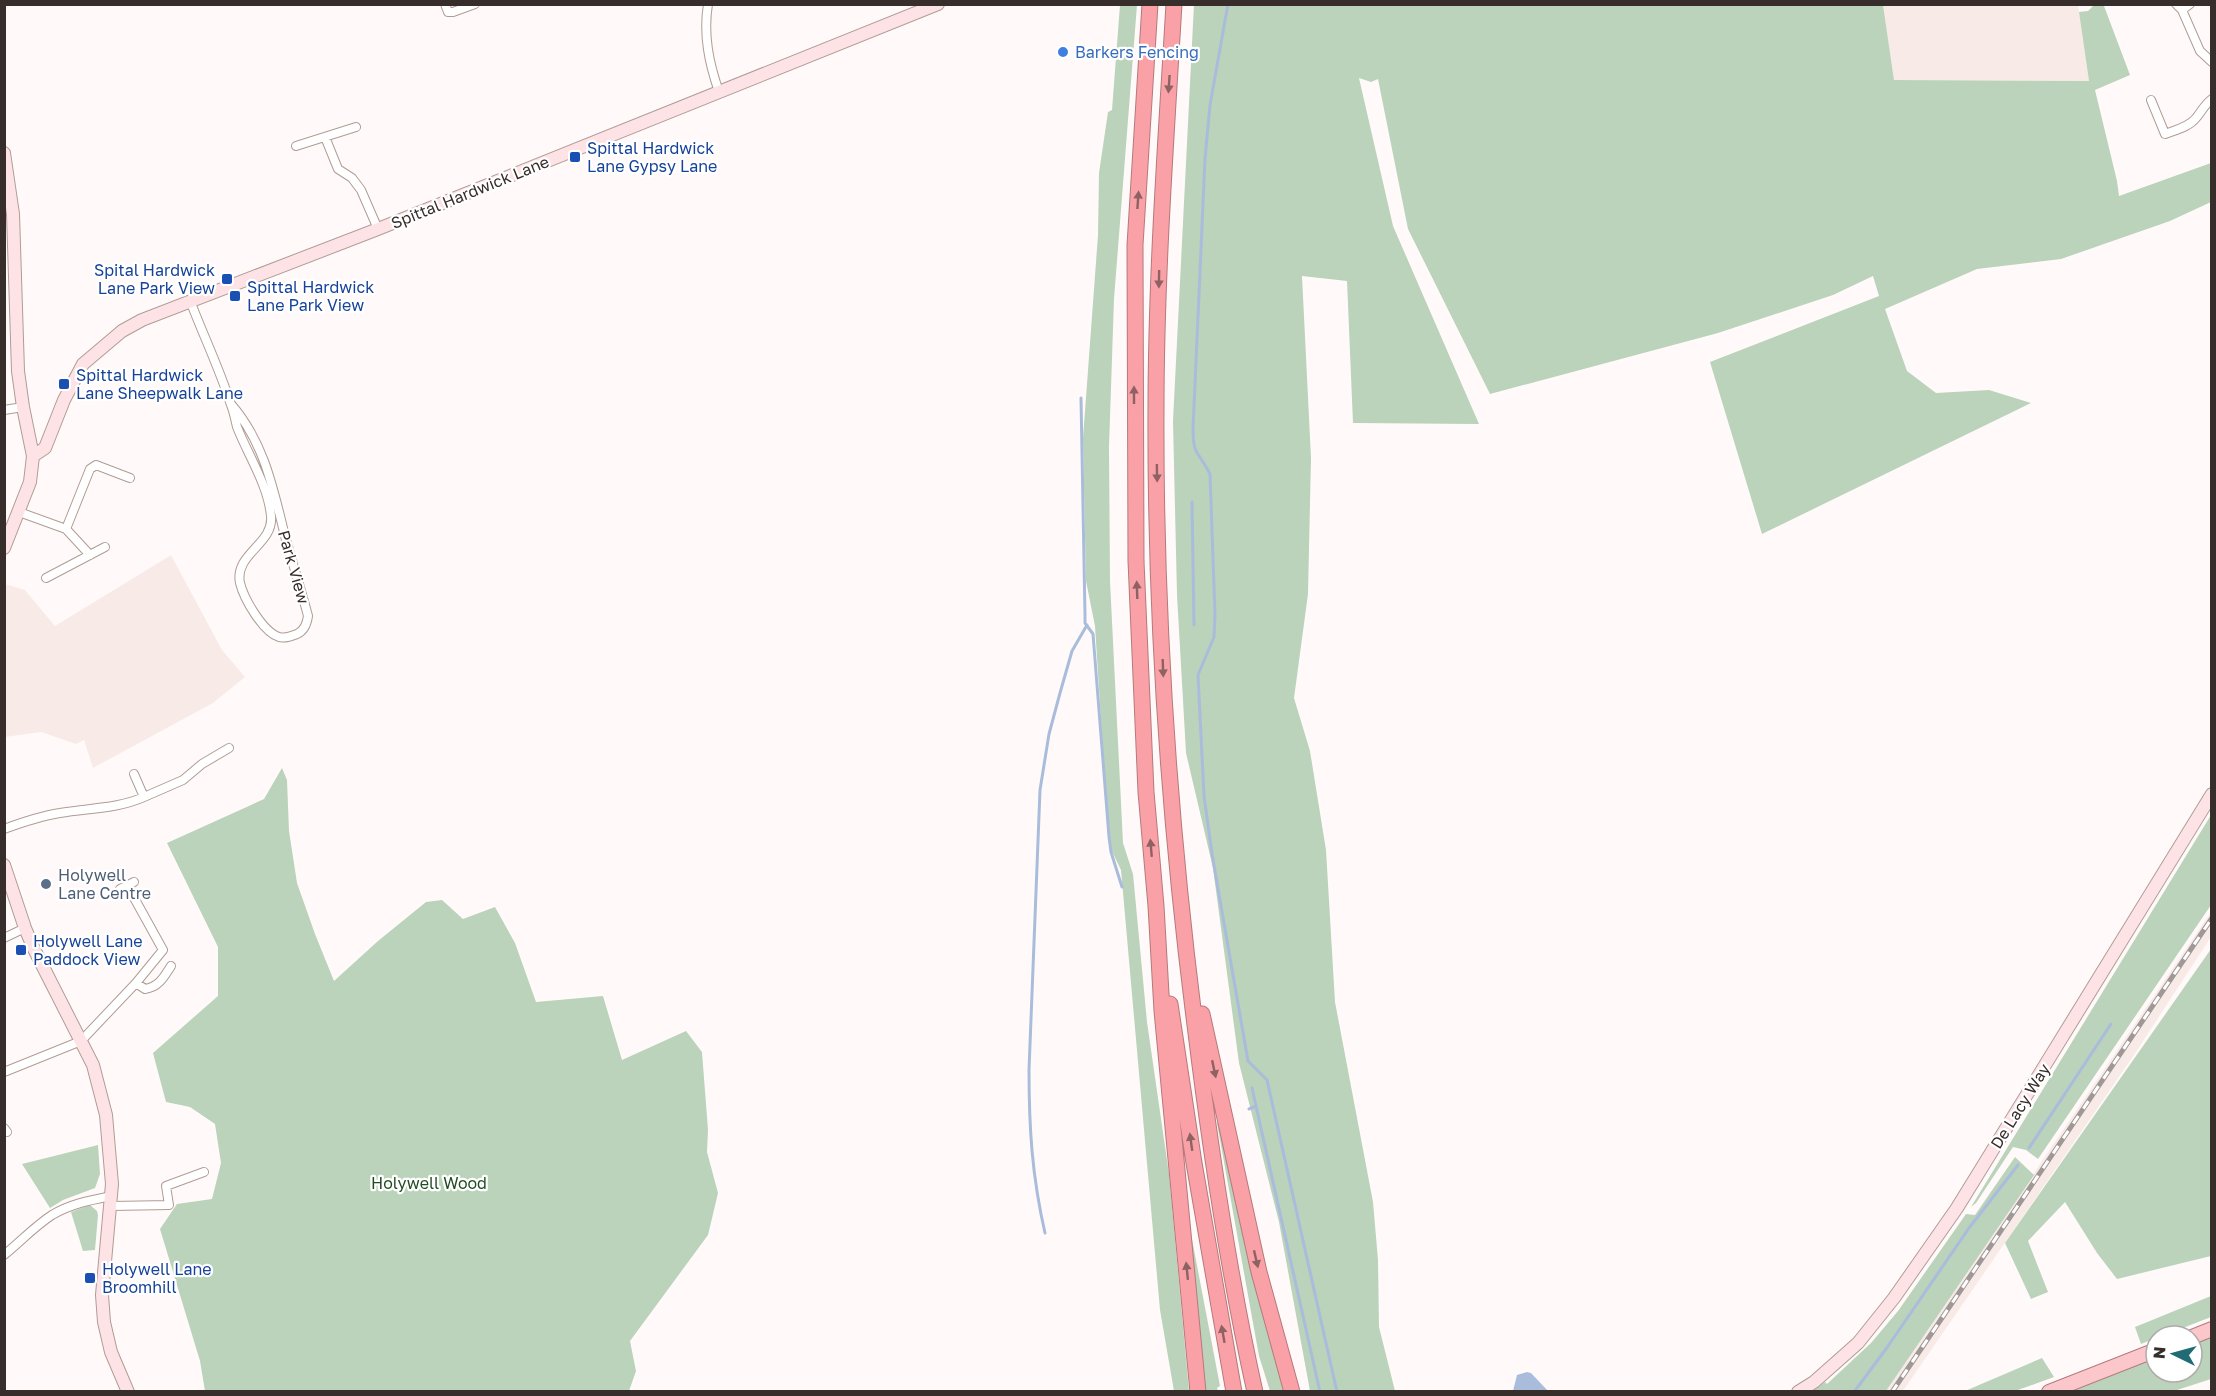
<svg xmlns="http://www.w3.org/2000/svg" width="2216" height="1396" viewBox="0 0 2216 1396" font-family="'Golos Text',sans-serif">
  <rect width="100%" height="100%" fill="#fffaf9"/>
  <path fill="#f8ebe7" d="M1883 5H2078L2089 81 1894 80Z
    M171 555 222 650 245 677 213 703 93 768 84 740 76 744 41 732 5 737V584L25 590 55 626Z
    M2211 912V937L2132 1058 1903 1391H1886Z"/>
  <path fill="#bad3ba" d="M1194 4 1883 5 1894 80 2089 81 2079 12 2088 11 2093 6H2104L2130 75 2095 90 2117 181 2119 196 2211 163V202L2170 221 2061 259 1977 269 1885 309 1907 371 1936 393 1989 390 2031 403 1762 534 1710 362 1879 296 1873 276 1833 295 1718 333 1490 394 1408 229 1378 79 1371 82 1359 78 1393 226 1479 424 1353 423 1347 281 1302 276 1311 458 1308 594 1294 698 1310 751 1326 850 1335 1002 1373 1202 1378 1260 1379 1327 1395 1391H1310L1279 1222 1239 1063 1213 868 1186 753 1177 595 1173 421Z
    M1120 5H1137L1114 299 1109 447 1110 581 1123 843 1133 874 1147 1022 1169 1174 1189 1391H1174L1160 1310 1121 870 1109 845 1095 626 1086 581 1083 438 1098 235 1099 173 1108 112 1112 110Z
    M282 768 287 780 289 831 297 883 315 934 334 981 378 941 426 902 442 900 463 919 495 907 515 943 536 1002 603 996 622 1060 686 1031 702 1052 708 1130 707 1152 718 1193 708 1235 630 1341 636 1371 629 1391H205L200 1361 160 1229 177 1204 212 1199 221 1163 215 1124 190 1107 166 1102 153 1053 218 996V947L167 843 264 799Z
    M2211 815V905L2038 1159 2026 1150 2013 1147 1976 1203 1971 1207Z
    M2211 949V1256L2117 1279 2097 1253 2065 1202 2028 1241 2048 1292 2031 1299 2005 1243Z
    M1220 1122 1265 1324 1284 1391H1270L1259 1356 1217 1123Z
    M98 1145 100 1174 95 1188 63 1200 50 1208 22 1164Z
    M2015 1157 2034 1175 1886 1391H1813L1825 1382 1827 1384 1871 1343 1898 1311 1966 1214 1975 1215Z
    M90 1205 97 1211 98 1215 95 1250 83 1251 71 1212Z
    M1186 1208 1220 1386 1217 1388 1218 1391H1203Z
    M2211 1296V1317L2162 1336H2156V1338L2141 1344 2135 1327Z
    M2211 1337V1379L2174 1391H2070L2156 1358V1372H2192V1344Z
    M2042 1358 2054 1377 2015 1391H1965Z"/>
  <path fill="#aabcdc" d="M1527 1372 1531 1373 1548 1391H1513L1517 1375Z"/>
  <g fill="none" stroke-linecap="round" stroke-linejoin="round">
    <path stroke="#aabcdc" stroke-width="3" d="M1228 4 1210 105 1205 159 1193 429C1193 457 1199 451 1210 474L1215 615 1214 637 1198 675 1204 796 1212 854 1248 1061 1267 1080 1337 1392
      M1081 398 1085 615V623L1093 634 1109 837 1111 852 1122 887
      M1192 502 1194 625
      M1252 1088 1320 1392
      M1249 1109 1256 1106
      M2029 1148 2111 1024
      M1045 1233C1032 1176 1029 1128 1029 1070L1040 790 1049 734 1060 693 1072 651 1087 625
      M1854 1392 1886 1349 1969 1228 2018 1165"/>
    <g stroke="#b09c94" stroke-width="10">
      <path id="street" d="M445 4 448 12H453L475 4
        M708 4C703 35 709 63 719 92
        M2176 4 2182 10 2200 51 2212 62
        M2182 10 2190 4
        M2151 100 2165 134C2175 130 2189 127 2196 118 2202 111 2204 105 2212 99
        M325 137 338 169 352 178 361 190 378 229
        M296 146 356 127
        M191 303C204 337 220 370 231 405 234 412 235 419 237 427 248 455 268 485 271 516 274 544 234 554 240 583 244 599 263 632 279 637 285 639 292 636 297 634 304 631 307 623 308 616 301 589 292 562 285 536 273 488 264 442 231 404
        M4 410 23 407
        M19 512 66 529 90 555
        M66 529 90 469 96 465 130 478
        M46 578 105 547
        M134 774 144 797 183 780 202 764 229 748
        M4 829C23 822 41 816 60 813 88 808 117 809 144 797
        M120 889 134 882
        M4 938 25 928
        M136 983 145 989C159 987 164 977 171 966
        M4 1072 81 1041 136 983 163 950 127 885
        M4 1128 7 1132
        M111 1206 169 1205 166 1186 204 1172
        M4 1255C20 1242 35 1226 52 1215 70 1204 91 1200 111 1196"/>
    </g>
    <g stroke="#b09c94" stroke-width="14">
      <path id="secondary" d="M4 153 13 214 18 371 23 407 33 456 30 482 4 548
        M33 456 45 448 64 400 83 364 122 331 142 320 378 229 938 4
        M4 865 25 928 34 949 93 1065 106 1115 112 1184 102 1295 104 1322 111 1352 128 1392
        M1798 1392 1814 1382 1858 1343 1894 1298 1957 1208 2212 794"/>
    </g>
    <g stroke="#b5797c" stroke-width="16">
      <path id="primary" d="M2192 1337 2212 1329
        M2049 1392 2156 1350"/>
    </g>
    <g stroke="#b5797c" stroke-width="17">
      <path id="highway" d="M1150 4 1135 245 1136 561 1146 792 1156 906 1162 1011 1198 1392
        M1174 4C1166 140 1156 275 1156 410 1155 616 1169 821 1195 1025 1210 1148 1228 1271 1255 1392
        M1170 1004 1194 1163 1234 1392
        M1202 1014 1259 1272 1292 1392"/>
    </g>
    <use href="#street" stroke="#fff" stroke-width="8"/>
    <use href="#secondary" stroke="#fde3e5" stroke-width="12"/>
    <use href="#primary" stroke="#fbc7ca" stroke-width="14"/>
    <use href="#highway" stroke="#f9a1a7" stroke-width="15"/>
    <g stroke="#9f9896" stroke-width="5">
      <path id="rail" d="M1892 1392 2212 918"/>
    </g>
    <use href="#rail" stroke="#fff" stroke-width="3" stroke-dasharray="9" stroke-linecap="butt"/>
  </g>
  <defs><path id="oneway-solid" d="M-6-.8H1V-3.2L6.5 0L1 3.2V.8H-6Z" transform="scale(1.5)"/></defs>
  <g fill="#8e6263">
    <use href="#oneway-solid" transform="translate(1169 84) rotate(94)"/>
    <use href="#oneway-solid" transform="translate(1138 200) rotate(-86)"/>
    <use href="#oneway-solid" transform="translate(1159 279) rotate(91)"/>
    <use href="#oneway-solid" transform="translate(1134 395) rotate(-90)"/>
    <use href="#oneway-solid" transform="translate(1157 473) rotate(89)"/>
    <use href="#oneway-solid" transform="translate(1137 590) rotate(-92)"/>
    <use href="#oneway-solid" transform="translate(1163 668) rotate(88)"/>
    <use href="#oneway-solid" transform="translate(1151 848) rotate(-95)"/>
    <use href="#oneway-solid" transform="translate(1214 1069) rotate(78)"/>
    <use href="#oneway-solid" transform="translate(1191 1142) rotate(-98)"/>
    <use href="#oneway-solid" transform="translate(1256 1259) rotate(77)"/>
    <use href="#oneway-solid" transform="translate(1187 1271) rotate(-96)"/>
    <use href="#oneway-solid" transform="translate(1223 1334) rotate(-100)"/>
  </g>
  <circle fill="#3f7fe0" stroke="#fff" stroke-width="2" cx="1063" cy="52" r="6"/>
  <g fill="#1a4fb4" stroke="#fff" stroke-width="2">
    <rect x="569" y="151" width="12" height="12" rx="3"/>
    <rect x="221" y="273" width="12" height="12" rx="3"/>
    <rect x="229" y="290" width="12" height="12" rx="3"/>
    <rect x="58" y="378" width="12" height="12" rx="3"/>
    <rect x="15" y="944" width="12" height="12" rx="3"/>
    <rect x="84" y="1272" width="12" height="12" rx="3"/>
  </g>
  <circle fill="#5c6f8a" stroke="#fff" stroke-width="2" cx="46" cy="884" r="6"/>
  <g text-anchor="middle" stroke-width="4.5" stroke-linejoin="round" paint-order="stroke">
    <g font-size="16" fill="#366cbe" stroke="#fff" text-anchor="start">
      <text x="1075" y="58">Barkers Fencing</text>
    </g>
    <g font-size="16" fill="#164399" stroke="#fff" text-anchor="start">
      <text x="587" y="154">Spittal Hardwick<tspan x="587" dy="18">Lane Gypsy Lane</tspan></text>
      <text x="215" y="276" text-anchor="end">Spital Hardwick<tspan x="215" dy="18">Lane Park View</tspan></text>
      <text x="247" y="293">Spittal Hardwick<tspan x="247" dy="18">Lane Park View</tspan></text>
      <text x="76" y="381">Spittal Hardwick<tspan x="76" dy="18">Lane Sheepwalk Lane</tspan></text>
      <text x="33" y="947">Holywell Lane<tspan x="33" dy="18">Paddock View</tspan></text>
      <text x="102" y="1275">Holywell Lane<tspan x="102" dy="18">Broomhill</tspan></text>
    </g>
    <g font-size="16" fill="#372e2b" stroke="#fff">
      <text transform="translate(470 192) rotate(-22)" y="6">Spittal Hardwick Lane</text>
      <text transform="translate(294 567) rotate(74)" y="6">Park View</text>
      <text transform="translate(2020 1106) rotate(-58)" y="6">De Lacy Way</text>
    </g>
    <g font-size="16" fill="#4e5e75" stroke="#fff" text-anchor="start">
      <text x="58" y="881">Holywell<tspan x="58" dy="18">Lane Centre</tspan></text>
    </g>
    <g font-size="16" fill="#224b24" stroke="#fff">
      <text x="429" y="1189">Holywell Wood</text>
    </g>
  </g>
  <rect width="2216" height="1396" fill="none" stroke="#372e2b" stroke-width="12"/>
  <g transform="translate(2174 1354) rotate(275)"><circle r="28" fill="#ffffff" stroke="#afabaa" stroke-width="1.5"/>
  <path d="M0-4.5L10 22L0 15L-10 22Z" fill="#216b74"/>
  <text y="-9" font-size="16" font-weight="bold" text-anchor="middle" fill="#372e2b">N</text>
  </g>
</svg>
